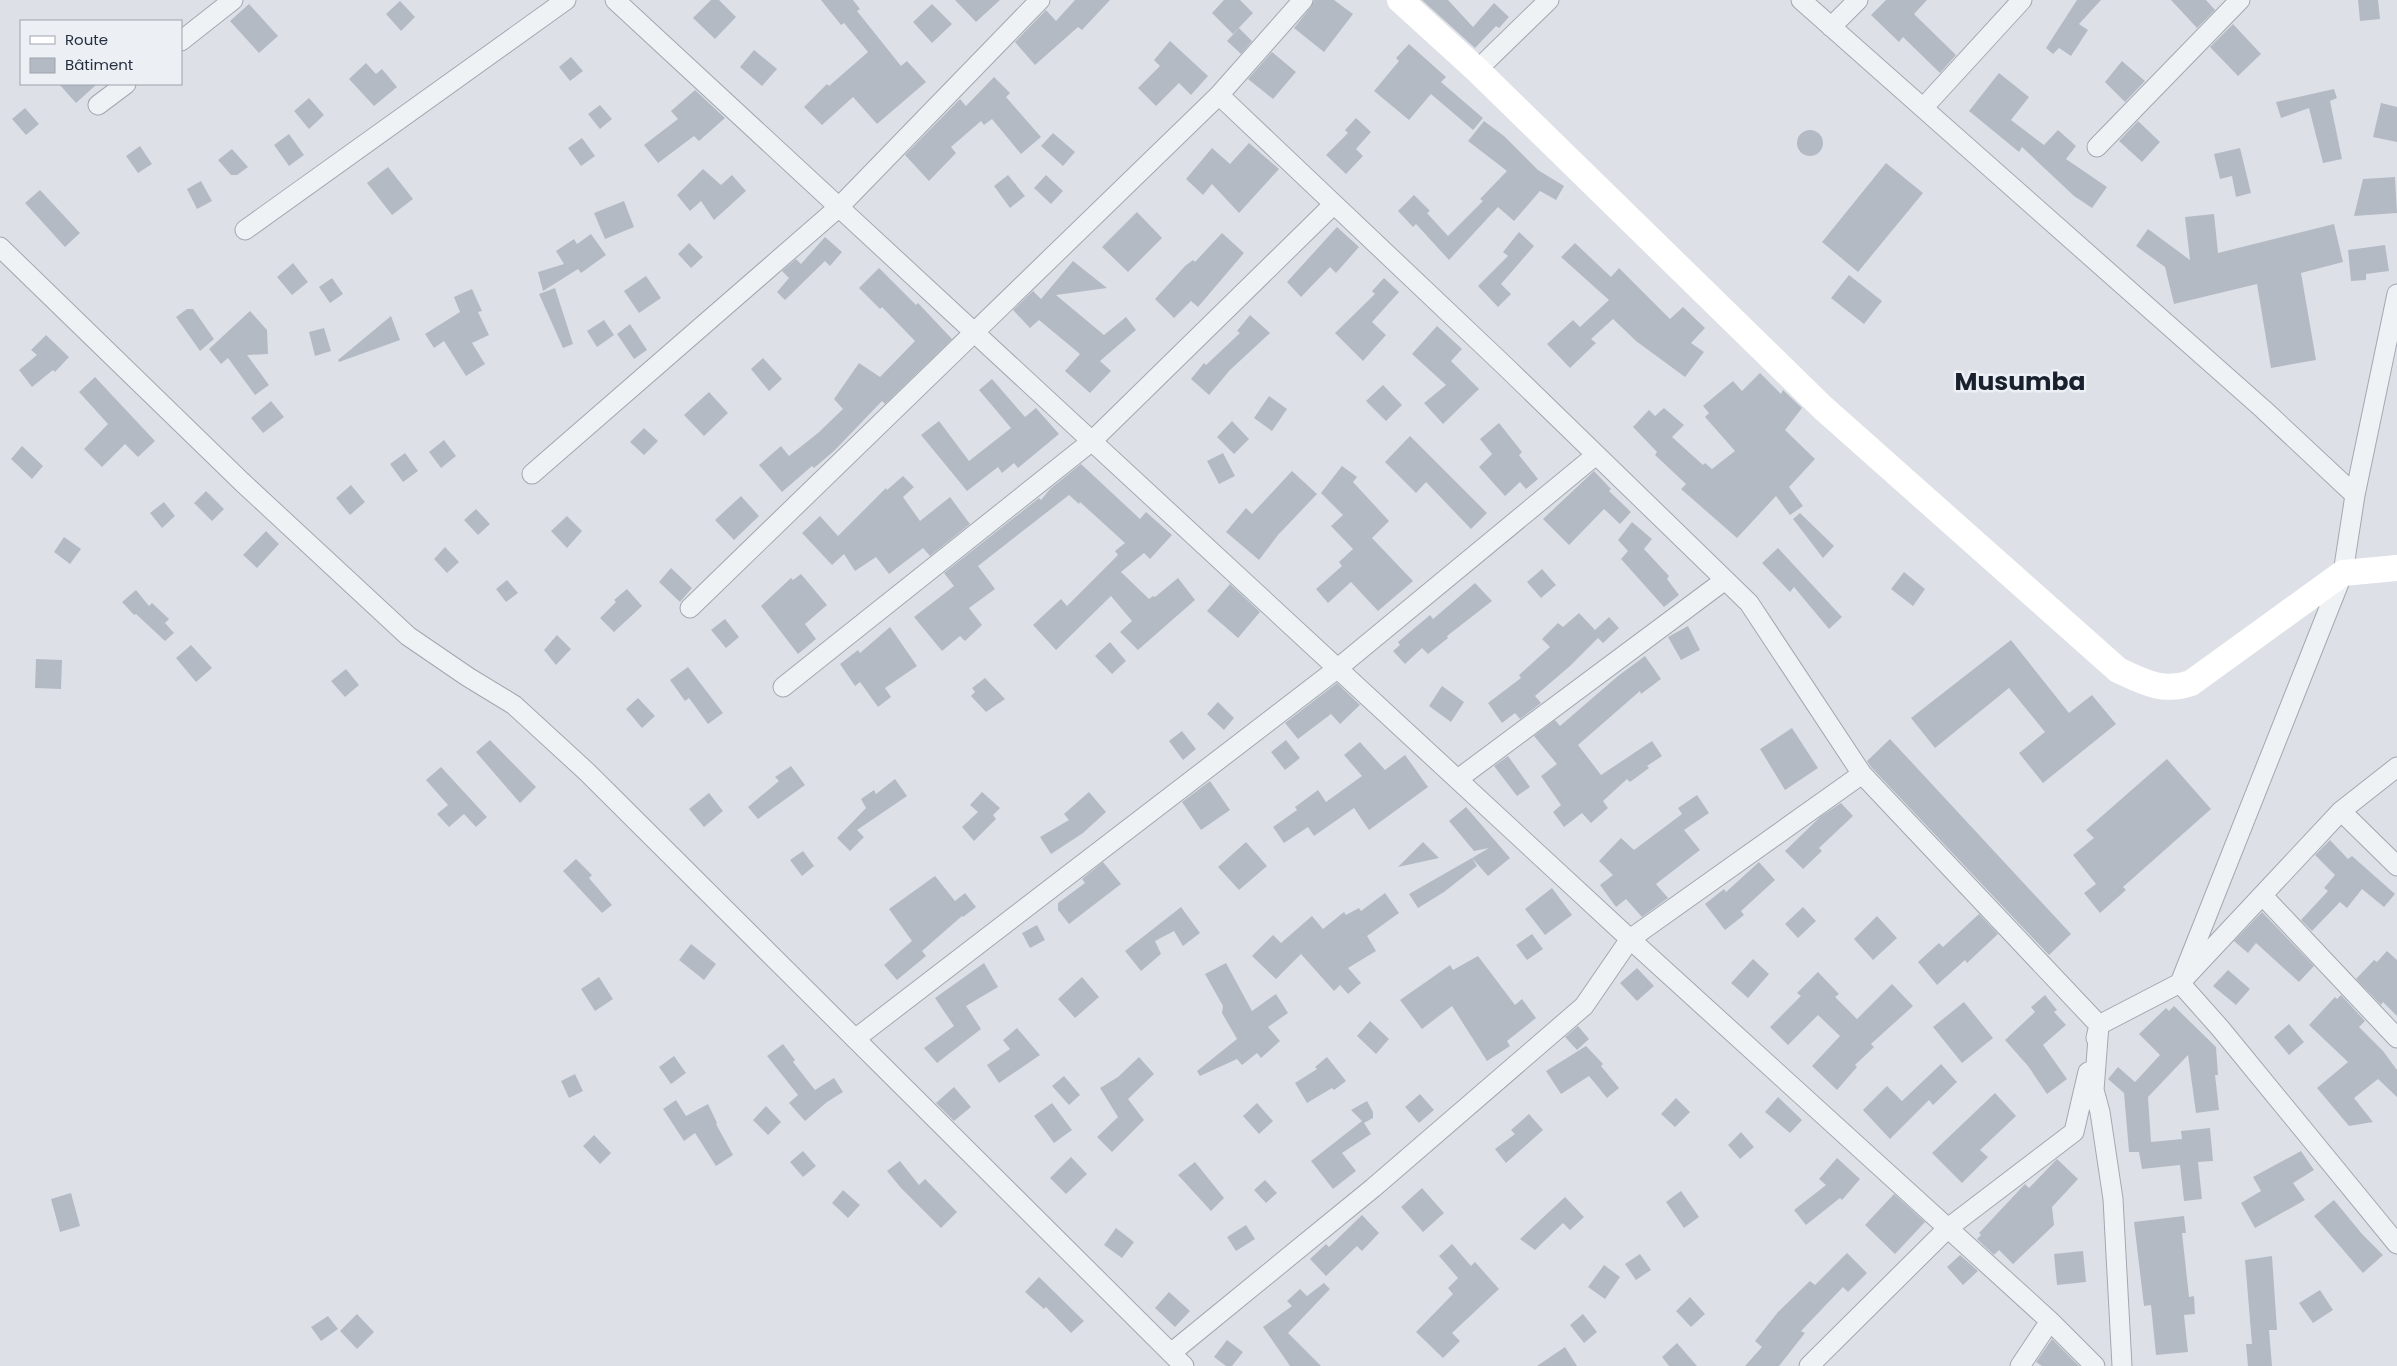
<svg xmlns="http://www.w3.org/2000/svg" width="2397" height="1366" viewBox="0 0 2397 1366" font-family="Poppins,sans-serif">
  <rect width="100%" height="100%" fill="#dde1e7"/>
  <path fill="#b4bac4" d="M711 0H719L736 17 715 39 693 18Z
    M821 0H853L860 9 857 11 901 66 907 61 926 82 877 124 853 97 822 125 804 107 827 84 829 86 868 52 844 23 841 25Z
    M955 0H1000L976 22Z
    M1075 0H1110L1082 30 1078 27 1035 65 1015 42 1046 10 1056 21Z
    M1224 0H1240L1253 13 1233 34 1212 13Z
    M1314 0H1334L1353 14 1324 52 1294 28 1311 7Z
    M1422 0H1448L1473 27 1494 3 1509 17 1499 28 1496 26 1475 48Z
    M1886 0H1927L1914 14 1956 55 1940 73 1903 37 1899 42 1871 15Z
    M2077 0H2101L2079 24 2088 30 2071 56 2059 48 2053 54 2046 48Z
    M2171 0H2206L2215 10 2197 28Z
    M2358 0H2378L2380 19 2360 21Z
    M400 1 415 17 401 31 386 14Z
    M249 4 278 36 259 53 230 21Z
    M932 4 952 24 932 43 913 22Z
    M2233 24 2261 54 2238 76 2210 47Z
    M1239 28 1252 41 1241 54 1227 41Z
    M1170 41 1208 76 1191 95 1179 83 1156 106 1138 88 1160 66 1154 60Z
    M1409 44 1446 77 1441 82 1483 118 1473 130 1431 94 1409 120 1374 91 1399 61 1396 58Z
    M754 50 777 69 762 86 740 67Z
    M1272 52 1296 72 1273 99 1248 79Z
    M571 57 583 71 570 81 559 67Z
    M2122 61 2145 81 2125 102 2105 82Z
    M366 63 376 74 382 69 397 87 374 106 349 79Z
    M1999 73 2029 97 2011 120 2044 145 2058 130 2076 146 2066 159 2107 187 2092 208 2074 196 2022 147 2019 152 1969 111Z
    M994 77 1010 93 1006 97 1041 137 1021 154 992 119 984 125 981 121 951 147 956 153 929 181 905 155 960 99 966 106Z
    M59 84H97L76 103Z
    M2334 89 2337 98 2330 101 2342 159 2323 163 2309 108 2281 118 2276 102Z
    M695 90 725 118 699 141 694 136 658 163 644 145 678 119 671 111Z
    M309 98 324 115 309 129 294 111Z
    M2381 103 2397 107V142L2373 137Z
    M600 105 612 119 600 129 588 114Z
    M25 108 39 124 26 135 12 119Z
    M1356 118 1371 132 1356 149 1363 156 1346 174 1326 155 1348 133 1345 130Z
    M1484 121 1504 136 1538 170 1564 186 1556 200 1540 191 1514 221 1498 207 1449 260 1416 224 1413 227 1398 211 1414 195 1430 211 1427 213 1448 236 1483 201 1480 199 1507 171 1468 141Z
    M2138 121 2160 142 2142 162 2119 141Z
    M1797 143a13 13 0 1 1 26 0a13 13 0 1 1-26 0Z
    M1053 133 1075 152 1063 166 1041 146Z
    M289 134 304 155 289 166 274 145Z
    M582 138 595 156 581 166 568 148Z
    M1249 143 1279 169 1239 213 1212 184 1203 195 1186 179 1212 148 1230 164Z
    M140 146 152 164 138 173 126 156Z
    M2240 148 2251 193 2236 197 2232 176 2220 179 2214 154Z
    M232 149 248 167 237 175H231L218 160Z
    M1886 163 1923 193 1858 272 1822 242Z
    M388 167 413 199 392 215 367 183Z
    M703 169 721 185 732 175 746 191 714 220 701 201 690 211 677 195Z
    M1008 175 1025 196 1010 208 994 186Z
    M1046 175 1063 191 1051 204 1034 188Z
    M2395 177 2397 213 2354 216 2363 179Z
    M201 181 212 201 197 209 187 189Z
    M40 190 80 233 65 247 25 203Z
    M624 201 634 227 605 239 594 213Z
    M1137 212 1162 238 1128 272 1102 247Z
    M2214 214 2218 253 2334 224 2343 262 2301 273 2316 360 2271 368 2257 284 2174 304 2165 267 2136 246 2148 229 2190 260 2185 217Z
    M1337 227 1359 247 1336 273 1330 267 1301 297 1287 282Z
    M1519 232 1534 246 1501 284 1511 294 1498 307 1478 286 1508 256 1503 252Z
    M1222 233 1244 253 1198 307 1191 301 1174 318 1155 299 1185 266 1193 260 1195 262Z
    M591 234 606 255 581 273 578 269 543 291 538 272 564 264 556 251 574 239 577 244Z
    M825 237 842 252 830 266 825 261 785 300 777 292 789 278 782 271 796 259 801 264Z
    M689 243 703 257 691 268 678 254Z
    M1575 243 1611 277 1619 268 1670 319 1683 307 1705 328 1691 343 1704 352 1685 377 1636 341 1613 319 1591 339 1596 343 1570 368 1547 344 1573 320 1580 327 1609 300 1561 257Z
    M2385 245 2389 271 2366 274V280L2351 281 2348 250Z
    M1073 261 1107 288 1056 295 1104 335 1126 317 1136 330 1100 361 1111 371 1090 393 1065 371 1080 354 1039 320 1030 328 1013 310 1033 291 1041 299Z
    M293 263 308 282 292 295 277 277Z
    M879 268 916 305 918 303 952 339 885 404 882 401 834 451 814 468 812 466 782 492 759 465 781 446 789 456 818 433 843 409 834 399 859 363 880 377 915 341 882 307 880 309 859 288Z
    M1849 275 1882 301 1864 324 1831 298Z
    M646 276 661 298 639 313 624 291Z
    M332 278 343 294 330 303 319 287Z
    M1384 278 1399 292 1372 322 1386 335 1363 361 1335 333 1375 294 1372 291Z
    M555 288 573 344 563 348 539 294Z
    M472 289 482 311 478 312 489 335 472 343 485 364 466 376 444 341 434 348 425 334 460 312 454 297Z
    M187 309H193L214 339 200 351 176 317Z
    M250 311 267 330 268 354 247 355 269 385 255 395 228 358 221 364 209 349Z
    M1250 315 1270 333 1230 370 1209 395 1191 379 1204 363 1206 365 1240 333 1237 331Z
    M391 316 400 340 339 362 338 360Z
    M604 320 614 335 597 347 587 331Z
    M630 324 647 350 634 359 617 334Z
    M1437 326 1462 349 1451 361 1479 389 1443 424 1424 403 1446 385 1412 354Z
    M324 328 331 351 315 356 309 332Z
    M46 335 69 357 55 372 53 370 32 387 19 370 37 355 31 350Z
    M763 358 782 379 769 391 751 369Z
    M1760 373 1781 394 1783 390 1802 408 1785 430 1815 459 1789 487 1803 506 1790 515 1776 496 1737 538 1681 489 1686 484 1655 455 1657 452 1633 427 1649 410 1655 416 1664 408 1684 425 1672 437 1703 465 1705 463 1712 469 1735 451 1705 417 1709 413 1703 406 1733 381 1742 391Z
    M95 377 155 441 138 457 125 444 102 467 84 449 108 424 79 392Z
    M992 379 1025 417 1036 408 1059 434 1018 468 1014 463 1002 473 998 467 967 491 921 435 939 421 969 461 1011 428 979 390Z
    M1383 385 1402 405 1386 421 1366 401Z
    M709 392 728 413 704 436 684 415Z
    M1269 396 1287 409 1272 431 1254 418Z
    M271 401 284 417 263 433 251 418Z
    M1232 421 1249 439 1234 454 1217 437Z
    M1499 423 1522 452 1519 455 1538 479 1526 489 1520 482 1505 496 1479 467 1492 454 1480 439Z
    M644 428 658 441 644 455 630 442Z
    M1410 436 1487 513 1471 529 1426 482 1416 493 1385 462Z
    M444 440 456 456 441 468 429 452Z
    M22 446 43 466 32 479 11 459Z
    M405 453 418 471 403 482 390 464Z
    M1223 453 1235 476 1219 484 1207 461Z
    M1081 464 1140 519 1146 512 1172 535 1150 559 1144 553 1121 572 1149 599 1153 596 1155 597 1178 578 1195 600 1138 650 1120 632 1132 621 1111 596 1056 650 1033 625 1061 599 1067 606 1118 555 1115 551 1125 543 1080 502 1079 504 1069 495 978 566 995 589 969 608 982 625 965 641 960 636 942 651 914 617 954 586 944 573 1039 498 1041 500 1050 489Z
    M1342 466 1357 477 1353 482 1389 521 1372 538 1413 581 1378 611 1351 582 1328 603 1316 589 1342 566 1339 562 1353 549 1331 526 1343 515 1321 493Z
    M1292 471 1317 494 1278 535 1259 560 1226 532 1246 508 1252 514Z
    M1594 471 1611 489 1609 491 1631 512 1620 524 1604 509 1569 545 1543 519Z
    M903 476 914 487 903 497 920 521 950 497 970 524 930 556 923 548 889 574 876 557 855 571 844 554 832 565 802 533 820 516 838 536 886 488 887 490Z
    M351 485 365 502 350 515 336 498Z
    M206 491 224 509 212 521 194 503Z
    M741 496 759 516 734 540 715 520Z
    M164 502 175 516 162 528 150 513Z
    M476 509 490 524 478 535 464 520Z
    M1800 513 1834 546 1823 558 1793 519Z
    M567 516 582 531 567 548 551 531Z
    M1632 522 1652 539 1644 549 1669 576 1667 579 1679 595 1664 607 1621 559 1628 551 1618 540Z
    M266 531 279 544 257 568 243 555Z
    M64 537 81 549 70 564 54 552Z
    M445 547 459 562 447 573 434 559Z
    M1778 548 1842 617 1829 629 1794 587 1790 592 1762 563Z
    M671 568 692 588 680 602 659 582Z
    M1542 569 1556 585 1541 598 1527 582Z
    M1904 572 1925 589 1913 606 1891 589Z
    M801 574 827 605 805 624 816 639 798 654 761 606 791 578 793 580Z
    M507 580 518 593 506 602 496 589Z
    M1475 583 1492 601 1447 636 1448 638 1428 654 1422 648 1405 664 1393 651 1400 645 1398 642 1430 615 1433 619Z
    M1230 584 1260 612 1238 638 1207 611Z
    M627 589 642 606 614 632 600 618 616 602 614 600Z
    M136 590 149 606 152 603 169 619 165 623 174 633 165 641 136 614 134 615 122 602Z
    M1579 613 1595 630 1609 617 1619 628 1603 643 1598 638 1570 666 1535 696 1541 703 1520 719 1515 713 1502 723 1488 703 1521 678 1519 675 1550 647 1542 639 1558 623 1563 627Z
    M725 619 739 637 726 648 711 630Z
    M1688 626 1700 650 1681 660 1668 637Z
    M890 627 917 666 885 688 891 697 878 707 860 682 855 686 840 664 858 650 860 653Z
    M557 635 571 649 556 665 544 650Z
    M2011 640 2069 713 2092 695 2116 724 2043 783 2019 753 2045 732 2009 688 1935 748 1911 718Z
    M1110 642 1126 661 1112 674 1095 656Z
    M191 645 212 668 196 682 176 658Z
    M1645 656 1661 679 1641 694 1640 691 1578 745 1601 775 1652 741 1662 756 1647 766 1649 768 1630 782 1627 779 1603 801 1608 808 1591 823 1582 813 1564 827 1553 812 1561 805 1541 776 1557 764 1534 736 1555 720 1560 726 1618 676Z
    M36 659 62 660 61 689 35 688Z
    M688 667 723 713 708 724 689 698 685 701 670 680Z
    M346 669 359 685 345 697 331 681Z
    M985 678 1005 699 986 712 971 696 975 692 972 688Z
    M1337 683 1360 705 1340 724 1331 714 1298 739 1285 723Z
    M1442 686 1464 702 1451 722 1429 706Z
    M638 698 655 716 642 728 626 709Z
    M1218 702 1234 718 1224 730 1207 714Z
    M1792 728 1818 768 1785 790 1760 749Z
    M1182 731 1196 749 1183 760 1169 741Z
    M1890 739 2071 934 2049 955 1871 767 1867 761Z
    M490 740 536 787 520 803 476 752Z
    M1286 740 1300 758 1285 770 1271 752Z
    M1360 742 1385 770 1405 755 1428 787 1369 830 1354 808 1314 836 1308 827 1284 843 1273 827 1297 810 1295 807 1318 790 1326 802 1362 776 1344 755Z
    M1508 756 1530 787 1517 796 1494 766Z
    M2167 759 2211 809 2123 887 2126 890 2100 913 2084 893 2096 884 2073 855 2094 838 2086 830Z
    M791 766 805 785 758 819 748 807 779 781 775 777Z
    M441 767 487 817 476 827 464 814 449 827 437 814 448 805 426 780Z
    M895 779 907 796 857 830 864 837 850 851 837 838 866 808 861 799 874 790 876 794Z
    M1210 781 1230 810 1201 830 1182 802Z
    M982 792 1000 808 993 815 996 819 974 841 962 827 978 812 970 805Z
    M1089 792 1106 812 1083 833 1051 854 1040 837 1069 820 1064 814Z
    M709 793 723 811 704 827 689 809Z
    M1697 795 1709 813 1684 830 1700 850 1656 884 1668 898 1642 917 1626 899 1616 907 1600 885 1613 875 1599 861 1621 838 1634 850 1682 814 1678 808Z
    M1841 803 1853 816 1819 848 1822 851 1803 869 1785 851 1820 817Z
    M1466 807 1510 858 1488 876 1472 858 1489 848 1474 851 1449 821Z
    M2330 840 2348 859 2352 856 2395 894 2384 907 2362 889 2347 908 2340 902 2312 931 2301 920 2328 891 2324 888 2335 875 2315 855Z
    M1246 842 1267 866 1239 890 1218 867Z
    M1423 842 1439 858 1398 867Z
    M803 851 814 866 802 876 790 860Z
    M1472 858 1477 866 1444 892 1418 908 1409 894Z
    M576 859 592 875 589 878 612 905 602 913 563 871Z
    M1103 862 1121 884 1069 924 1058 910V903L1085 883 1082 879Z
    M1759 862 1775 880 1741 911 1744 915 1725 930 1705 904 1724 889 1726 892Z
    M935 876 955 901 965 893 976 907 963 917 962 916 922 951 926 956 897 980 884 965 912 941 889 909Z
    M1552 888 1572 915 1545 935 1525 909Z
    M1385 893 1399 913 1367 936 1376 951 1348 968 1361 983 1348 994 1340 985 1334 991 1301 954 1276 979 1252 956 1273 935 1281 943 1312 916 1323 929 1344 912 1346 915 1359 908 1361 911Z
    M1181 907 1200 933 1183 946 1174 931 1155 941 1161 954 1141 971 1125 951Z
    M1803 907 1816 921 1798 938 1785 924Z
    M2262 912 2314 966 2299 982 2256 943 2248 953 2234 941Z
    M1979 914 1998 934 1967 963 1965 960 1937 985 1918 962 1939 943 1943 947Z
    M1877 916 1897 938 1873 960 1854 939Z
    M1037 925 1045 940 1030 948 1022 933Z
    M1532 934 1543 949 1527 960 1516 945Z
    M691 944 716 964 704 980 679 960Z
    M2387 951 2397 960V1016L2383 1002 2381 1005 2356 979 2374 960 2377 962Z
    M1478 956 1515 1005 1522 999 1536 1018 1507 1041 1510 1046 1487 1061 1452 1006 1422 1029 1400 1000 1450 965 1453 970Z
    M1753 959 1769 974 1748 998 1731 983Z
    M984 963 998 987 966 1006 981 1029 937 1063 924 1048 954 1026 935 998Z
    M1226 963 1252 1011 1276 994 1288 1013 1268 1027 1280 1041 1261 1058 1257 1053 1242 1065 1237 1059 1200 1076 1197 1071 1237 1039 1222 1013 1223 1006 1205 974Z
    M1637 968 1654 986 1637 1001 1620 983Z
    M2228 970 2250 989 2236 1005 2213 986Z
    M1818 972 1839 994 1835 997 1857 1019 1892 984 1913 1006 1871 1044 1874 1047 1855 1065 1857 1067 1837 1090 1812 1066 1840 1036 1818 1015 1788 1045 1770 1027 1801 996 1797 993Z
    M599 977 613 999 595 1011 581 989Z
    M1082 977 1099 997 1075 1018 1058 999Z
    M2045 995 2057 1010 2054 1012 2066 1025 2043 1045 2067 1079 2047 1094 2028 1066 2005 1040 2035 1012 2031 1007Z
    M2341 995 2365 1021 2359 1027 2383 1051 2397 1070V1097L2378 1079 2354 1098 2373 1122 2349 1126 2317 1088 2348 1062 2309 1025 2335 997 2337 999Z
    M1964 1002 1993 1038 1962 1063 1933 1027Z
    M2174 1006 2216 1047 2218 1075H2215L2219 1110 2196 1113 2188 1055 2148 1097 2151 1142 2182 1139 2181 1131 2210 1128 2213 1161 2198 1162 2202 1199 2184 1201 2180 1165 2142 1169 2139 1152H2129L2124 1093 2108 1079 2118 1067 2135 1082 2160 1055 2139 1034 2166 1008 2169 1011Z
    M1370 1021 1389 1039 1376 1054 1357 1036Z
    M2289 1024 2304 1042 2289 1055 2274 1037Z
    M1578 1026 1589 1039 1577 1050 1565 1037Z
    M1017 1028 1040 1055 999 1083 987 1065 1010 1049 1003 1040Z
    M783 1044 795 1060 793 1062 815 1090 834 1078 843 1092 827 1102 805 1121 789 1103 798 1095 767 1056Z
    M1586 1046 1603 1064 1601 1066 1619 1088 1607 1098 1589 1076 1561 1094 1546 1071Z
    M674 1056 686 1073 671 1084 659 1067Z
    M1139 1057 1154 1074 1128 1099 1144 1120 1112 1152 1097 1137 1118 1117 1100 1088 1118 1077Z
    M1327 1057 1346 1081 1334 1090 1332 1088 1307 1103 1295 1083 1317 1069 1315 1067Z
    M1941 1064 1957 1082 1933 1105 1929 1100 1890 1139 1863 1110 1887 1086 1902 1101Z
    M575 1074 583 1091 569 1098 561 1081Z
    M1064 1076 1080 1095 1069 1105 1052 1086Z
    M954 1087 971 1107 954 1121 936 1103Z
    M1995 1093 2016 1116 1980 1150 1988 1157 1962 1183 1932 1153Z
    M1420 1094 1434 1110 1419 1123 1405 1107Z
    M1778 1097 1802 1120 1790 1133 1765 1112Z
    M1676 1098 1690 1112 1675 1127 1661 1114Z
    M676 1100 686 1116 708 1104 717 1123 716 1124 733 1155 716 1166 695 1133 684 1141 663 1109Z
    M1367 1101 1373 1112V1118L1364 1123 1371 1134 1342 1153 1356 1171 1333 1189 1311 1161 1362 1121 1351 1110Z
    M1052 1103 1072 1130 1054 1143 1034 1116Z
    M1257 1103 1273 1121 1259 1134 1243 1116Z
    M766 1106 781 1122 768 1135 753 1120Z
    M1529 1114 1543 1130 1506 1163 1495 1149 1515 1134 1511 1130Z
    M1741 1132 1754 1147 1740 1159 1728 1145Z
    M594 1135 611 1153 600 1164 583 1146Z
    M803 1151 816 1166 803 1177 790 1162Z
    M2301 1151 2314 1170 2293 1183 2305 1200 2255 1228 2241 1203 2261 1191 2253 1177Z
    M1071 1157 1087 1174 1066 1194 1050 1178Z
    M1837 1158 1860 1179 1842 1200 1840 1198 1806 1225 1794 1210 1826 1185 1819 1179Z
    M2057 1159 2078 1179 2052 1207 2054 1225 2013 1264 1999 1250 1994 1255 1977 1239 1981 1235 1979 1233 2025 1184 2029 1188Z
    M900 1161 919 1185 925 1179 957 1212 941 1228 901 1188 887 1171Z
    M1195 1162 1224 1198 1211 1211 1178 1175Z
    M1265 1180 1277 1193 1266 1203 1254 1190Z
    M1422 1188 1444 1213 1423 1232 1401 1207Z
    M843 1190 860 1205 848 1218 832 1203Z
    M1681 1191 1699 1217 1684 1228 1666 1202Z
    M71 1193 80 1226 60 1232 51 1199Z
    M1894 1194 1925 1222 1895 1254 1865 1225Z
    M1565 1197 1584 1217 1570 1230 1563 1223 1535 1250 1520 1239Z
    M2334 1200 2362 1234 2383 1255 2363 1273 2314 1216Z
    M1362 1215 1379 1233 1362 1251 1357 1246 1326 1276 1310 1259 1326 1244 1329 1247Z
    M2184 1216 2186 1233H2182L2189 1297 2194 1296 2195 1314 2184 1315 2188 1352 2156 1355 2151 1305 2144 1306 2134 1222Z
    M1246 1225 1255 1239 1236 1251 1227 1237Z
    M1116 1228 1134 1242 1122 1258 1104 1245Z
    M1452 1244 1471 1266 1475 1262 1499 1289 1452 1333 1460 1341 1443 1358 1416 1332 1453 1294 1448 1288 1458 1278 1439 1256Z
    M2083 1251 2086 1282 2057 1285 2054 1254Z
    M1847 1253 1867 1273 1848 1292 1843 1287 1801 1331 1805 1333 1779 1366H1745L1762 1347 1755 1341 1778 1312 1810 1281 1815 1285Z
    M1640 1254 1651 1270 1636 1280 1625 1264Z
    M1960 1255 1978 1271 1963 1285 1947 1267Z
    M2272 1256 2277 1330H2269L2272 1366H2248L2246 1344H2252L2245 1260Z
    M1604 1265 1620 1277 1605 1299 1588 1287Z
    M1039 1277 1084 1321 1071 1333 1046 1307 1044 1309 1025 1292Z
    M1324 1283 1330 1289 1288 1333 1321 1366H1290L1263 1327 1292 1306 1287 1301 1300 1289 1307 1296Z
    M2320 1290 2333 1310 2313 1323 2299 1303Z
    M1169 1292 1190 1311 1175 1327 1155 1308Z
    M1690 1297 1705 1314 1691 1327 1676 1311Z
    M357 1314 374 1332 357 1349 340 1331Z
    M1583 1314 1597 1332 1584 1343 1570 1325Z
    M328 1316 338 1329 321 1341 311 1327Z
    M2052 1339 2079 1366H2042L2036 1362Z
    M1227 1340 1243 1352 1232 1366H1226L1214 1357Z
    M1677 1343 1697 1366H1669L1662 1357Z
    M1565 1347 1577 1366H1537Z"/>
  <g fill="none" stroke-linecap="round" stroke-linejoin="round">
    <g stroke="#a2a8b1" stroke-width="21">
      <path id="street" d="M615 0 1630 939 2050 1321 2095 1366
        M1801 0 2263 409 2355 495
        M1831 27 1858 0
        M181 41 233 0
        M1477 70 1549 0
        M1219 95 1507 368 1749 603 1862 774 2099 1025 2094 1090 2100 1112 2113 1199 2122 1366
        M98 105 126 84
        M1923 108 2022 0
        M2097 147 2240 0
        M245 230 566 0
        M0 247 242 482 408 636 468 677 514 705 587 772 1184 1366
        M532 474 839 207 1040 0
        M690 608 1219 95 1303 0
        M783 687 1092 441 1334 204
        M2397 767 2341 811 2180 983 2220 1028 2397 1244
        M1458 779 1725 580
        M2341 811 2397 866
        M2263 896 2397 1038
        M2096 1038 2099 1025 2180 983 2343 573 2355 495 2397 294
        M855 1039 1338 668 1596 455
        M1171 1353 1373 1188 1584 1006 1630 939 1862 774
        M1809 1366 1948 1228 2074 1132 2088 1072
        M2020 1366 2050 1321"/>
    </g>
    <use href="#street" stroke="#eff2f5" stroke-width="19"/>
    <path stroke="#fff" stroke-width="26" d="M1400 0 1477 70 1822 407 2118 670C2144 682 2163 693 2191 683L2343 573 2397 568"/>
  </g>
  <g text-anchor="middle" stroke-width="5" stroke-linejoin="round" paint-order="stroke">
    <g font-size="25" font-weight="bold" fill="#19202e" stroke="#ecf0f5">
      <text x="2020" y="390">Musumba</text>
    </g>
  </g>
  <rect x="20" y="20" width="162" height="65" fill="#ecf0f5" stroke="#9da3ac"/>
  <rect x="30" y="36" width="25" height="8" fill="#ffffff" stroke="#9da3ac"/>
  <text x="65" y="45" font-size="15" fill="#262f3e">Route</text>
  <rect x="30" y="58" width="25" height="15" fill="#b4bac4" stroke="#9da3ac"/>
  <text x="65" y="70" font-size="15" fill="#262f3e">Bâtiment</text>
</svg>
